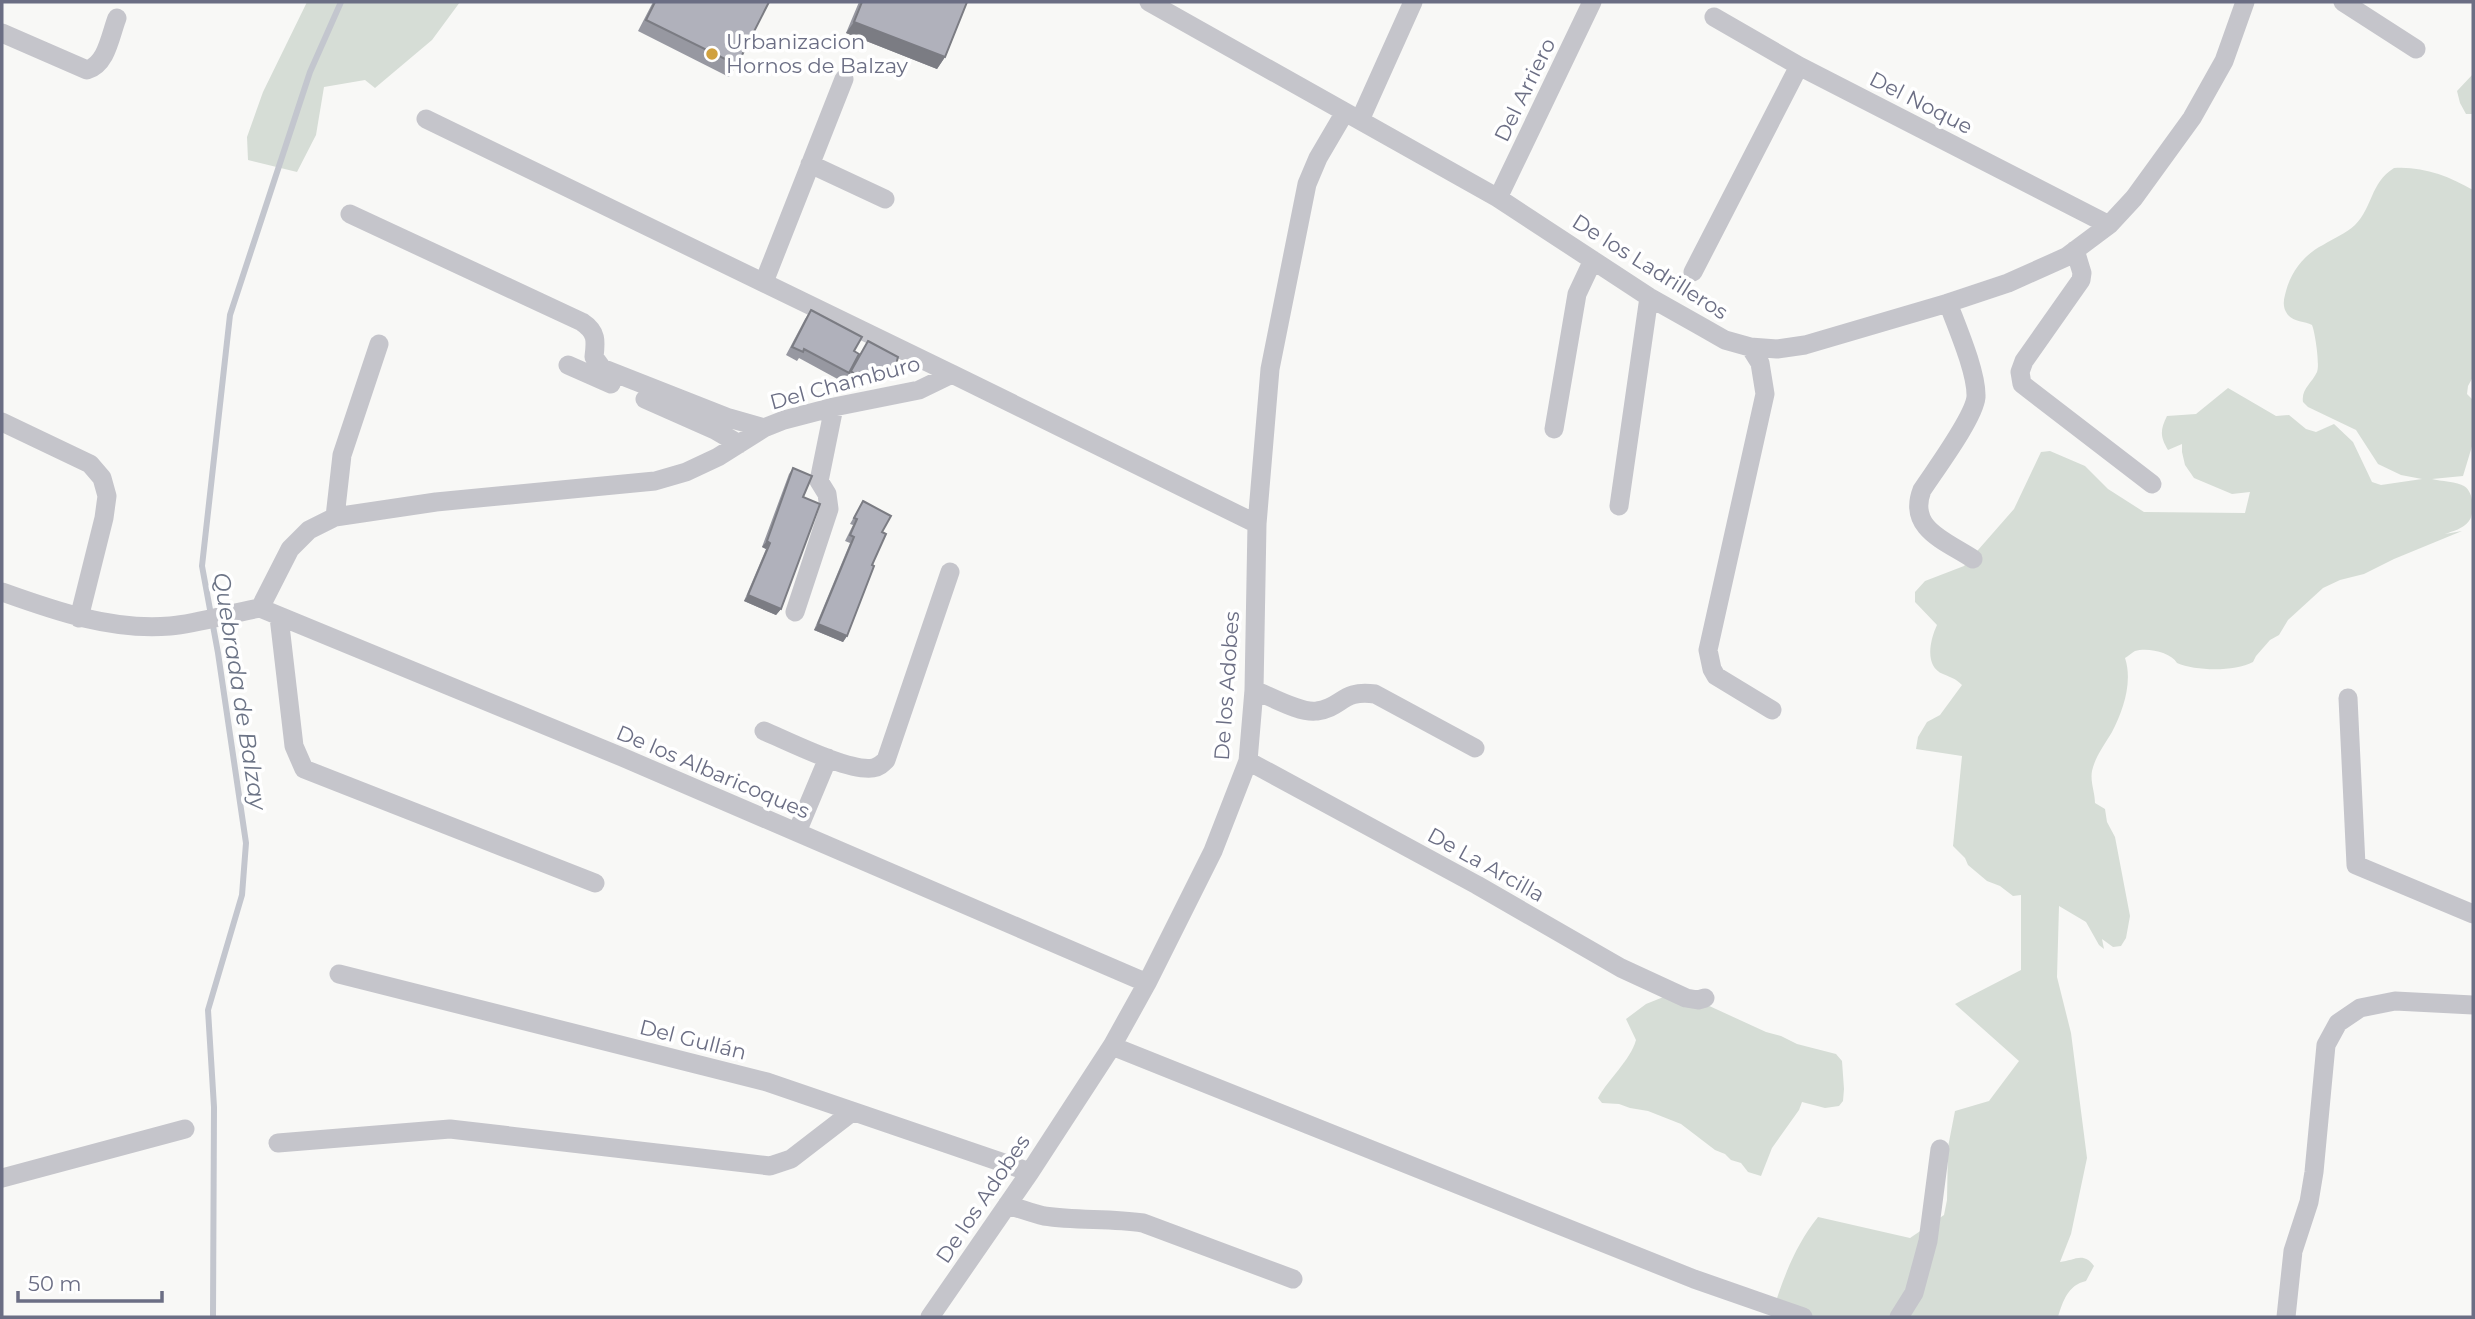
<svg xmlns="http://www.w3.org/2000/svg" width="2475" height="1319" viewBox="0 0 2475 1319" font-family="Montserrat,sans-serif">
  <rect width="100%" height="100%" fill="#f8f8f6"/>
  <path fill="#d6ddd6" d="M307 2H460L432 40 375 88 365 80 324 87 316 135 297 172 248 160 247 137 263 92Z
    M2473 74V114H2466L2460 103 2457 91Z
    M2394 168C2422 166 2449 176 2473 190V377L2468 386 2467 394 2473 400V443L2463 476 2432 479C2440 481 2458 482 2464 486 2474 492 2475 513 2469 521 2463 529 2453 531 2445 534L2462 531 2394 559 2364 574 2340 580 2323 588 2288 620 2279 635 2270 640 2256 656 2253 662C2234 672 2196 671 2177 663 2171 652 2147 647 2135 651 2131 653 2129 656 2125 658 2133 682 2123 711 2112 732 2105 744 2095 757 2092 771 2090 782 2095 792 2095 803L2105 809 2107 822 2115 837 2130 916 2126 938 2121 946 2113 947 2102 939 2104 949 2099 945 2086 922 2059 906 2057 977 2071 1033 2087 1158 2071 1234 2060 1262C2074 1261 2083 1251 2094 1266L2086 1281C2068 1285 2063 1301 2058 1317H1771C1782 1281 1794 1247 1818 1217L1910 1238 1944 1215 1947 1200 1948 1147 1955 1111 1989 1101 2019 1061 1955 1004 2021 970V895L2013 896 2000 886 1987 881 1968 865 1965 858 1953 846 1962 756 1916 749 1918 737 1927 722 1940 715 1962 685C1955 678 1952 678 1943 674 1924 666 1930 640 1937 625L1915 602V592L1925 581 1964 566 2014 509 2041 452 2050 451 2085 466 2108 489 2144 512 2245 513 2250 492 2232 494 2194 478 2185 465 2182 452V444L2168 450C2160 437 2160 430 2167 416L2196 414 2228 388 2276 416 2289 415 2306 429 2316 432 2334 424 2353 442 2372 482 2381 485 2422 479 2401 475 2378 464 2356 430 2308 407 2303 402C2301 389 2312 383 2317 372 2320 365 2315 332 2312 325 2305 321 2294 322 2288 315 2283 309 2283 302 2285 295 2290 273 2303 255 2323 245 2334 238 2345 234 2355 225 2373 207 2370 183 2394 168Z
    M1666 996 1705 1004 1766 1032 1781 1036 1797 1044 1836 1054 1842 1061 1844 1089 1843 1101 1839 1106 1825 1108 1802 1102 1799 1110 1772 1148 1761 1176 1748 1172 1741 1163 1731 1160 1725 1154 1715 1150 1681 1124 1648 1111 1630 1108 1619 1104 1602 1103 1598 1098C1609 1078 1630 1061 1636 1040L1626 1019 1646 1004Z"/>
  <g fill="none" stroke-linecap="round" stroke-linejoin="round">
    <path stroke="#c3c6ce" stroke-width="6" d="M213 1317 214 1107 208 1010 242 895 246 843 218 653 202 566 230 315 310 72 341 2"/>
    <path stroke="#c5c5cb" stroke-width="19" d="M1149 2 1498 198 1649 297 1704 328 1725 340 1750 347 1777 349 1805 345 1948 303 2008 283 2066 257 2109 225 2134 198 2192 118 2224 61 2245 2
      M2343 2 2416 49
      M1714 17 1799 66 2109 225
      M2 33 87 70C107 64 110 36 117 18
      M426 119 952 374
      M1360 120 1413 2
      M810 164 885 199
      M1498 198 1592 2
      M350 214 582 322C597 332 596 341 594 357L602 368 729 418 764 428
      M2075 250 2082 273 2081 280 2024 361 2020 372 2022 384 2152 484
      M1693 272 1799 66
      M764 282 844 79
      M1948 303C1957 327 1977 373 1976 397 1974 418 1935 470 1922 490 1907 529 1946 541 1973 559
      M1750 347 1760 363 1765 394 1708 650 1712 669 1716 676 1772 710
      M568 365 611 384
      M645 399 715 430 739 444
      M2 422 90 464 102 478 107 496 104 518 79 618
      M1554 429 1577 294 1593 260
      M1619 506 1649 297
      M335 517 342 455 379 344
      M2 592C55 611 112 631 170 626 200 623 231 613 260 608
      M260 608 290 549 309 530 335 517 436 502 655 481 686 472 718 457 764 428 784 420 834 407 919 390 952 374 1257 524
      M260 608 622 757 1147 983
      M795 612 829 509 827 494 819 481 834 407
      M279 617 294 746 304 769 595 883
      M1254 690C1270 696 1301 714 1317 711 1342 708 1342 689 1375 694L1475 748
      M2348 698 2356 865 2473 914
      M764 731C788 741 849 772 873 768 879 767 882 764 886 760L950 572
      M1248 761 1477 885 1621 968 1686 998 1698 1000 1705 998
      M797 832 828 758
      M339 974 767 1082 1030 1172
      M1112 1046 1694 1279 1803 1317
      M278 1143 450 1129 770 1166 791 1159 852 1112
      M2 1178 185 1129
      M1007 1205C1019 1208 1031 1213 1044 1216 1077 1221 1110 1218 1143 1223L1293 1279
      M930 1317 1030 1172 1112 1046 1147 983 1213 851 1248 761 1254 690 1257 524 1270 369 1307 184 1318 158 1345 112
      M1899 1317 1914 1293 1928 1241 1940 1149
      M2286 1317 2293 1251 2309 1202 2314 1172 2326 1045 2338 1023 2360 1008 2395 1001 2473 1005"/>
  </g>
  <path fill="#9798a1" d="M653 2H769L737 65 729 77 638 31Z
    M859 2H967L945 57 937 69 846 33Z
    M811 310 854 351V364L868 341 894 372 890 378 858 388 847 377 848 375 843 382 799 358 797 361 786 355 805 319Z
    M793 468 803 497 781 609 776 615 744 601 766 549 762 547 789 474Z
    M863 501 882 532 847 636 843 642 814 630 850 543 845 541 853 525 850 524Z"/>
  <path fill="#7b7c83" d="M854 22 945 57 937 69 846 33Z
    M894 372 890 378 858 388 862 382Z
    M767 541 770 543 766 549 762 547Z
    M748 595 781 609 776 615 744 601Z
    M818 624 847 636 843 642 814 630Z"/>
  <path fill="#b0b1bb" stroke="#7b7c83" stroke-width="2" d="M655 2H769L737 65 646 20Z
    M862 2H967L945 57 854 22Z
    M811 310 862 337 854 351 859 354 849 373 804 349 803 352 792 347Z
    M868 341 898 357 894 372 862 382 851 371Z
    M793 468 812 476 803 497 820 504 781 609 748 595 770 543 767 541Z
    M863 501 891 516 882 532 886 534 872 565 874 566 847 636 818 624 854 537 850 535 857 519 854 518Z"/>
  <circle fill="#d0a13f" stroke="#fff" stroke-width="2.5" cx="712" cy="54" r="7"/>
  <g text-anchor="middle" stroke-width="7" stroke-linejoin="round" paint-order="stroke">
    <g font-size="21" fill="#6b6e84" stroke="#fff" text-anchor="start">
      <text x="726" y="49">Urbanizacion<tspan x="726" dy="24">Hornos de Balzay</tspan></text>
    </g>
    <g font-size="21" fill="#6b6e84" stroke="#fff">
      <text transform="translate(1525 90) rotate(-64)" y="7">Del Arriero</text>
      <text transform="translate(1921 103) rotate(27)" y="7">Del Noque</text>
      <text transform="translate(1650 267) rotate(32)" y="7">De los Ladrilleros</text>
      <text transform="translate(845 383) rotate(-15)" y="7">Del Chamburo</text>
      <text transform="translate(1227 686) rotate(-86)" y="7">De los Adobes</text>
      <text transform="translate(713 772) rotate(23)" y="7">De los Albaricoques</text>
      <text transform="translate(1486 865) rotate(29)" y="7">De La Arcilla</text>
      <text transform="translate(693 1040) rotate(14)" y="7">Del Gullán</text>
      <text transform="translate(983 1199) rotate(-56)" y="7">De los Adobes</text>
    </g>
    <g font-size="23" font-style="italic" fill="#6c7486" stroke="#fff">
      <text transform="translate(240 691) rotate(81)" y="8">Quebrada de Balzay</text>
    </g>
  </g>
  <rect width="2475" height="1319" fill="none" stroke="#6b6e84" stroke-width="7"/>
  <path d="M18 1291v10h144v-10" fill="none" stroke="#6b6e84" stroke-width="3.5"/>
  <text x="28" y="1291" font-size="21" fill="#6b6e84" stroke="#ffffff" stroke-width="5" paint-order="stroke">50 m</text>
</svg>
